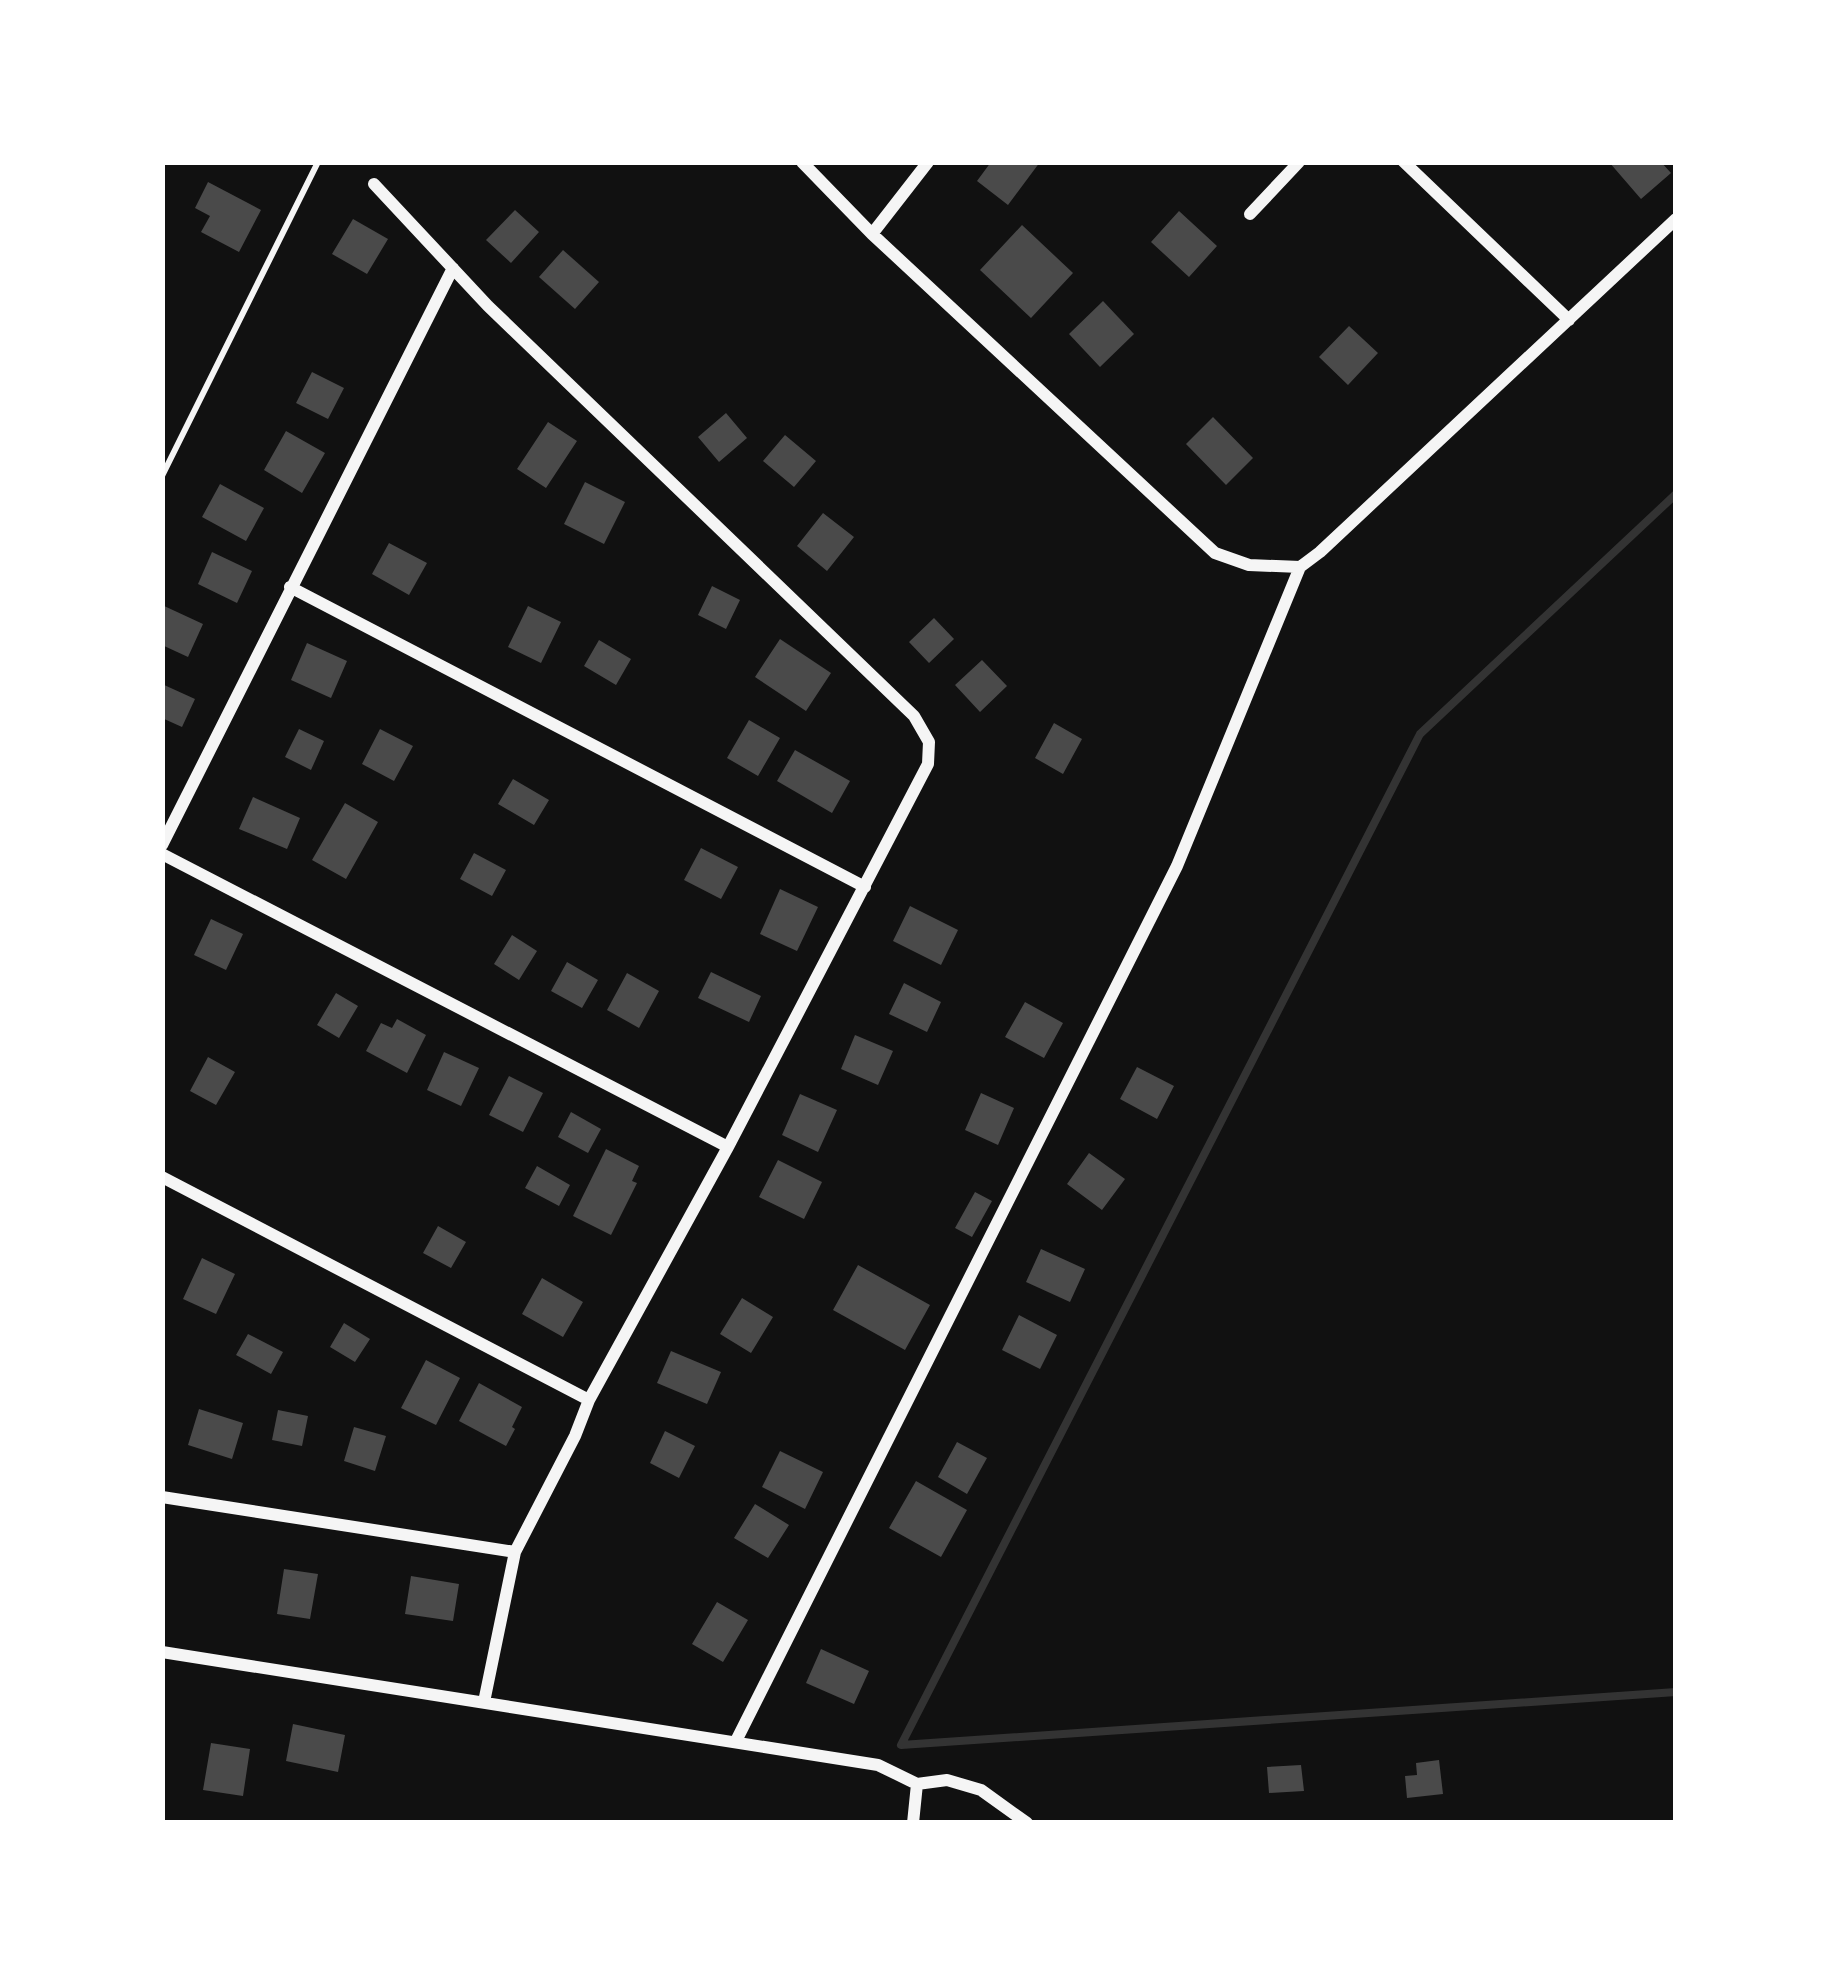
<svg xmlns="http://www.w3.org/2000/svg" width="1838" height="1985" viewBox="0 0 1838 1985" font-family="'Roboto Condensed',sans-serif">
  <rect width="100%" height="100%" fill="#111"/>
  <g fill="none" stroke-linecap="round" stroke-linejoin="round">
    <path stroke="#333" stroke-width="8" d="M1676 494 1420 734 901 1745 1676 1692"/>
  </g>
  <path fill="#4a4a4a" d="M991 162H1040L1008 205 977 181Z
    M1609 162H1661L1671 173 1641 199Z
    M208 182 261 210 239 252 201 232 210 216 195 208Z
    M515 210 539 232 511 263 486 240Z
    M1179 211 1217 246 1189 277 1151 242Z
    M353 219 388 239 367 274 332 254Z
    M1022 225 1073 273 1031 318 980 270Z
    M563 250 599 282 575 309 539 277Z
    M1103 301 1134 334 1100 367 1069 334Z
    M1349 326 1378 353 1348 385 1319 357Z
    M312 372 344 388 328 419 296 403Z
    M726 413 747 438 719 462 698 437Z
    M1213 417 1253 458 1226 485 1186 444Z
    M548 422 577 441 546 488 517 469Z
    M286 431 325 453 302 493 264 470Z
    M785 435 816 461 794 487 763 461Z
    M585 482 625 502 604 544 564 524Z
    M220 484 264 508 246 541 202 517Z
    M823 513 854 537 827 571 797 546Z
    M389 543 427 563 409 595 372 574Z
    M212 552 252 571 237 603 198 584Z
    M712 586 740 600 726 629 698 615Z
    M162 605 203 624 188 657 162 645Z
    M528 606 561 622 541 663 508 647Z
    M934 618 954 639 929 663 909 642Z
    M780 639 831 673 806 711 755 677Z
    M599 640 631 659 616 685 584 666Z
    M307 643 347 661 331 698 291 680Z
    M982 660 1007 686 980 712 955 685Z
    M162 684 195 699 182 727 162 718Z
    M749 720 780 738 758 776 727 758Z
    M1054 723 1082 739 1063 774 1035 758Z
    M299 729 324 741 311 770 285 757Z
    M380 729 413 746 394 781 362 764Z
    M795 750 850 781 832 813 777 781Z
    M513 779 549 800 534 825 498 804Z
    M253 797 300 818 287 849 239 829Z
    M345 803 378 822 346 879 312 860Z
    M701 848 738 867 721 899 684 880Z
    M474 853 506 870 492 896 460 879Z
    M780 889 818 907 797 951 760 934Z
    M910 906 958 930 941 965 893 941Z
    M211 919 243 934 226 970 194 955Z
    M512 935 537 951 519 980 494 964Z
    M567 962 598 980 582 1008 551 991Z
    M711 972 761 996 749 1022 698 998Z
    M627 973 659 991 639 1028 607 1010Z
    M904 983 941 1002 927 1032 889 1014Z
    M336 993 358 1006 339 1038 317 1025Z
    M1025 1002 1063 1023 1044 1058 1005 1037Z
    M397 1019 426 1035 407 1073 366 1051 381 1023 392 1028Z
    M855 1035 893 1051 878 1085 841 1069Z
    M444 1052 479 1068 461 1106 427 1090Z
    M208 1057 235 1072 216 1105 190 1091Z
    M1137 1067 1174 1086 1157 1119 1120 1099Z
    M509 1076 543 1093 523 1132 489 1115Z
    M981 1093 1014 1108 998 1145 965 1130Z
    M800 1094 837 1110 818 1152 782 1135Z
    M571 1112 601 1129 588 1153 558 1137Z
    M606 1149 639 1166 632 1181 637 1183 611 1235 573 1216Z
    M1089 1153 1125 1179 1102 1210 1067 1184Z
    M778 1160 822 1182 804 1219 759 1197Z
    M537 1166 570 1185 559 1206 525 1188Z
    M975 1192 992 1201 972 1237 955 1228Z
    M438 1226 466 1242 451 1268 423 1253Z
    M1041 1249 1085 1269 1070 1302 1026 1282Z
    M202 1258 235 1274 216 1314 183 1299Z
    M858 1265 930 1305 905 1350 833 1310Z
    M542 1278 583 1302 563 1337 522 1314Z
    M742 1298 773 1317 751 1353 720 1334Z
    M1019 1315 1057 1335 1040 1369 1002 1350Z
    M344 1323 370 1339 355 1362 330 1347Z
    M248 1334 283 1352 271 1374 236 1355Z
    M671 1351 721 1372 707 1404 657 1383Z
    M426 1360 460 1378 436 1425 401 1408Z
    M479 1383 522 1407 512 1427 515 1429 506 1446 459 1421Z
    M199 1409 243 1423 232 1459 188 1445Z
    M278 1410 308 1416 302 1446 272 1440Z
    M354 1427 386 1436 375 1471 344 1461Z
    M665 1431 695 1446 679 1478 650 1463Z
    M957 1442 987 1458 967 1494 938 1477Z
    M780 1451 823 1472 805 1509 762 1487Z
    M916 1481 967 1510 941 1557 889 1528Z
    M755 1504 789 1525 768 1558 734 1538Z
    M284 1569 318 1574 310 1619 277 1614Z
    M411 1576 459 1584 453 1621 405 1614Z
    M717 1602 748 1620 723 1662 692 1644Z
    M821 1649 869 1671 854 1704 806 1683Z
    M293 1724 345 1735 338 1772 286 1761Z
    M211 1743 250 1749 243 1796 203 1790Z
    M1439 1760 1443 1794 1407 1798 1405 1776 1417 1775 1416 1763Z
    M1301 1765 1304 1791 1269 1793 1267 1767Z"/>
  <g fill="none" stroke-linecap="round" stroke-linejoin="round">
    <path stroke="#f5f5f5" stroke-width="6" d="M162 476 318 162"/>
    <path stroke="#f5f5f5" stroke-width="12" d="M802 162 872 234 1215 553 1249 565 1300 567 1320 552 1676 219
      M1404 162 1569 320
      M374 184 488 306 914 716 929 742 928 764 728 1147 589 1400 575 1436 515 1552 484 1702
      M1250 214 1299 162
      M872 234 928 162
      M290 587 865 887
      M162 845 453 268
      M162 854 728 1147
      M162 1177 589 1400
      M162 1497 515 1552
      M162 1652 878 1765 917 1784 913 1823
      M736 1741 1177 866 1300 567
      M917 1784 947 1780 981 1790 1027 1823"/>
  </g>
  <rect width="1838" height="1985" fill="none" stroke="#ffffff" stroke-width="330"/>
</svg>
